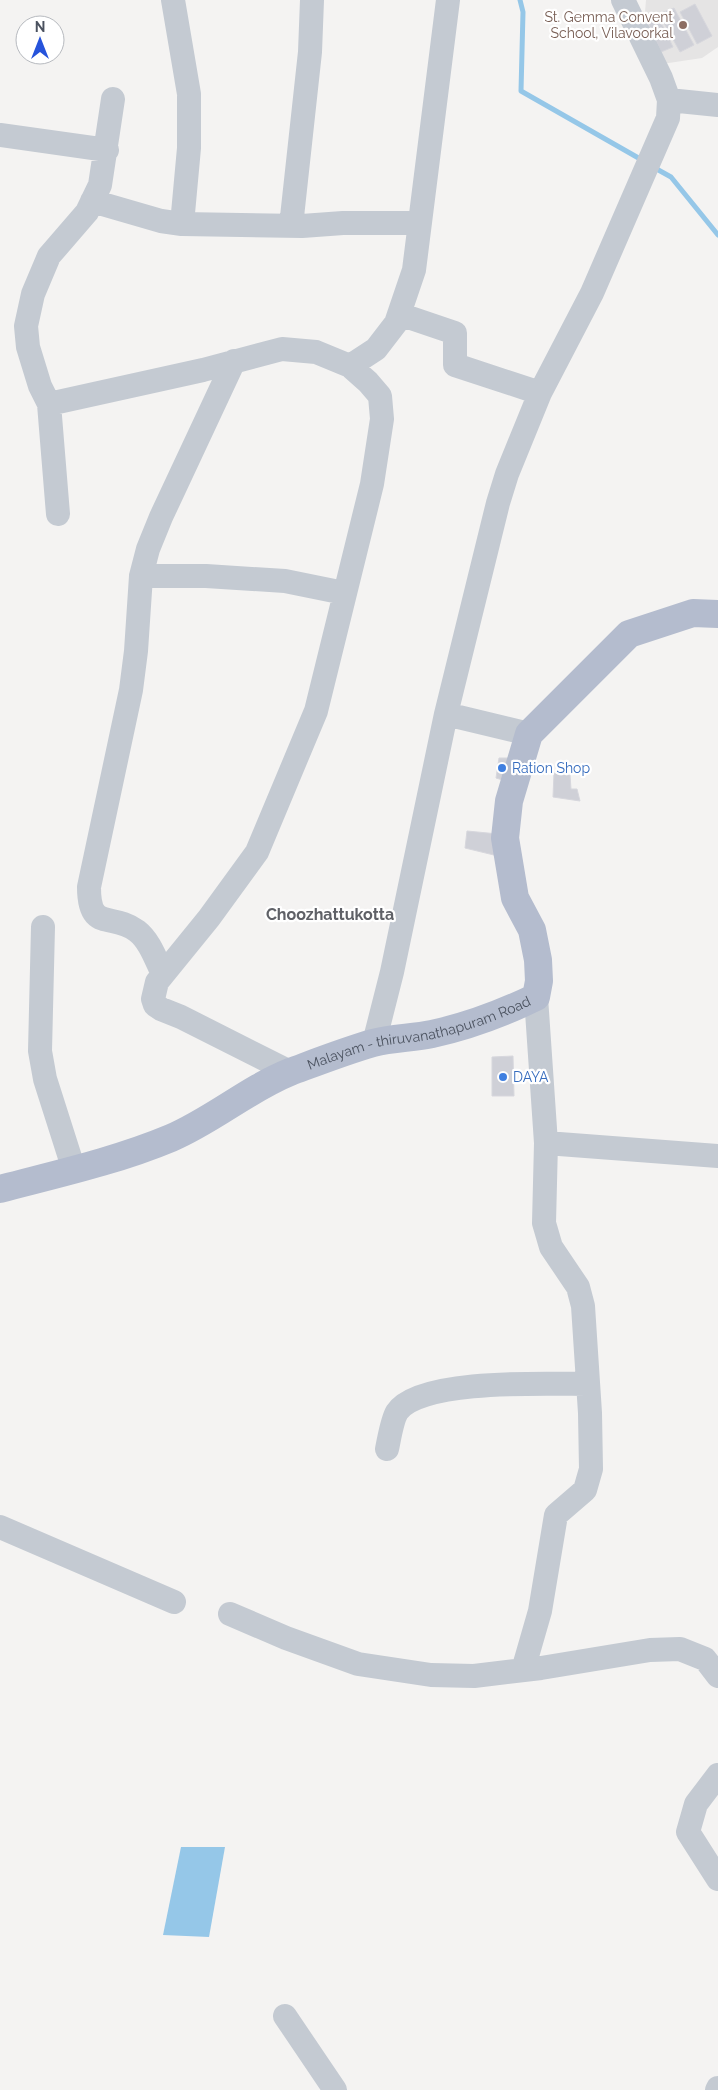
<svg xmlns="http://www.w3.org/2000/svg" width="718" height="2090" viewBox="0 0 718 2090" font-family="Raleway,sans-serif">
  <rect width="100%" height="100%" fill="#f4f3f2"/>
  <path fill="#e5e4e4" d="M646 0H718V47L702 58 662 64 650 38 645 12Z"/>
  <path fill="#95c7e8" d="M181 1847H225L209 1937 163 1935Z"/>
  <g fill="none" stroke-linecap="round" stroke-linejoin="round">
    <path stroke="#95c7e8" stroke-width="5" d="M520 0 523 12 521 91 642 160
      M653 167 671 177 718 235"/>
  </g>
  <path fill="#cfd0d7" stroke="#d7d7dd" d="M695 4 712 36 697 44 680 12Z
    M674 8 694 45 680 52 659 14Z
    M657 14 673 47 661 52 646 18Z
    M499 758H509L506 781 496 778Z
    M554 773 570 775 571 789H577L580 801 553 797Z
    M467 831 498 834V856L465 848Z
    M513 1056 514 1096H492V1057Z"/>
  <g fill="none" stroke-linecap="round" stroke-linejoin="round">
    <path stroke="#c4cad2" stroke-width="24" d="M173 0 189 94V148L182 224
      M669 100 718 105
      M0 135 107 150
      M92 201 161 221 182 224 302 226 343 223H420
      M291 226 310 52 312 0
      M399 314 455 333V365L540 393
      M350 366 376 349 396 323 414 270 448 0
      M49 404 203 370 282 349 316 352 350 366 368 382 380 396 382 419 372 484 316 711 257 852 209 918 157 982 153 999 155 1005 161 1009 181 1017 290 1072
      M58 514 49 404 40 386 28 347 26 326 33 294 49 256 87 212 100 185 113 99
      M141 576H206L285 581 344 593
      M529 734 446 714 498 503 507 474 540 393 592 293 668 118 669 100 661 78 623 0
      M43 927 40 1051 45 1079 74 1170
      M163 974C156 960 150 941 137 931 112 912 89 933 89 887L131 690 136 651 141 576 148 549 161 517 234 361
      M374 1043 392 972 446 714
      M546 1143 718 1156
      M387 1449C389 1440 392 1420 397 1412 419 1378 549 1384 588 1384
      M0 1527 174 1602
      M230 1614 286 1638 358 1664 431 1675 474 1676 541 1668 650 1650 680 1649 705 1659 718 1676
      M523 1670 540 1611 556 1515 585 1490 591 1469 590 1413 583 1306 578 1287 551 1247 544 1223 546 1143 536 997
      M718 1775 696 1804 688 1832 718 1879
      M285 2016 335 2090
      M717 2090 718 2088"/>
    <path stroke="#b4bcce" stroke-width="28" id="s1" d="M0 1189C57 1174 116 1161 171 1138 213 1120 248 1089 290 1072 317 1062 345 1051 373 1043 392 1038 413 1038 432 1034 469 1026 503 1013 536 997L539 981 538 960 532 930 515 898 505 838 509 801 529 734 629 634 693 613 718 614"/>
  </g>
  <circle fill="#8d6e63" stroke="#fff" stroke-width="2" cx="683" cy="25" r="5"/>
  <g fill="#3f7fe0" stroke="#fff" stroke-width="2">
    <circle cx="502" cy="768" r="5"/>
    <circle cx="503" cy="1077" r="5"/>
  </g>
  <g text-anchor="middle" stroke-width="4.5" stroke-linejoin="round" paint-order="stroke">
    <g font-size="14" fill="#785e54" stroke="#fff" text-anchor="end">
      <text x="673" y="22">St. Gemma Convent<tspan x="673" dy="16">School, Vilavoorkal</tspan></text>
    </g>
    <g font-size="14" fill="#366cbe" stroke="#fff" text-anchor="start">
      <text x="512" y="773">Ration Shop</text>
      <text x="513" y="1082">DAYA</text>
    </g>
    <g font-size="14" fill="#4b525f" stroke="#fff">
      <text dy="5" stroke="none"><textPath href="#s1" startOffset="450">Malayam - thiruvanathapuram Road</textPath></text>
    </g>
    <g font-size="16" font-weight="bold" fill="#5f6167" stroke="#fff">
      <text x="330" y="920">Choozhattukotta</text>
    </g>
  </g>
  <g transform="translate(40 40)"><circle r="24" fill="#ffffff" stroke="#b7babf"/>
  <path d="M0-4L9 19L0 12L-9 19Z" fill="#2653db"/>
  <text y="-8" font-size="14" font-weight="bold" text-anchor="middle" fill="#4b525f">N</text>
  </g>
</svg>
